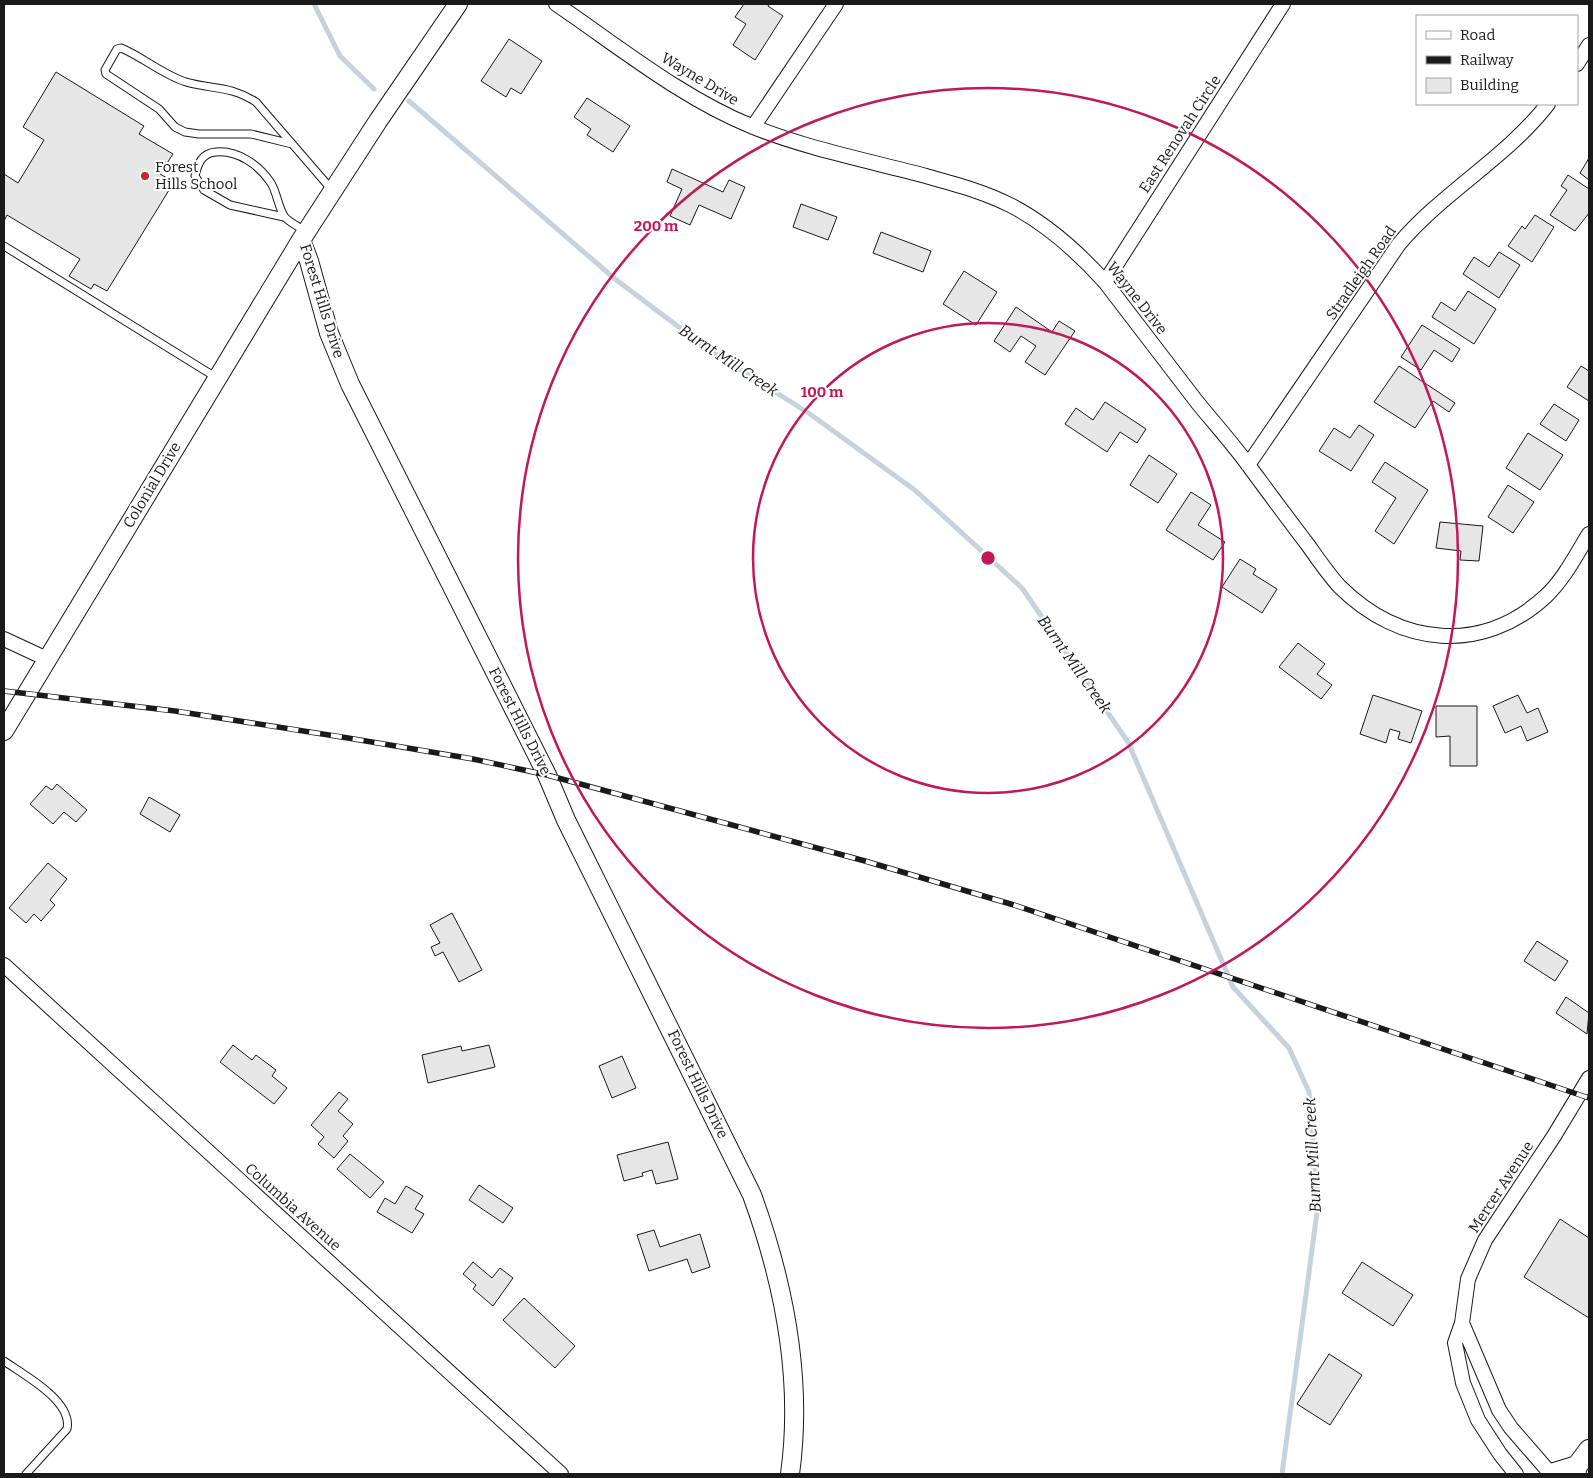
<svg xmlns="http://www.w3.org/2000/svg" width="1593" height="1478" viewBox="0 0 1593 1478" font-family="Bitter,serif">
  <rect width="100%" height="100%" fill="#fff"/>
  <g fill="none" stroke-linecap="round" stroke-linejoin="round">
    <path stroke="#c6d2dc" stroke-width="5" d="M314 4 340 56 374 89
      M409 101 615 279 708 349 810 414 916 491 1022 588 1128 742 1233 987 1289 1048 1309 1092 1318 1205 1282 1474"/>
  </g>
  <path fill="#e6e6e6" stroke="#1a1a1a" d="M744 4H769L768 6 783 16 755 60 733 45 746 24 735 17Z
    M509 39 542 61 521 94 511 88 506 97 481 81Z
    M56 72 144 126 139 134 173 154 160 174 174 182 107 291 94 284 91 289 69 276 80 259 7 215 4 221V174L18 183 44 140 23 127Z
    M587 98 630 126 613 152 587 135 591 129 574 117Z
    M1589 158V180L1580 173Z
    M672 169 723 192 729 180 745 187 731 219 699 205 690 225 670 216 682 189 667 182Z
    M1568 175 1589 189V213L1575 231 1550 215 1567 190 1561 186Z
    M801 204 837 217 828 240 793 227Z
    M1535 215 1554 227 1532 262 1508 246 1522 226 1525 229Z
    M881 232 931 251 923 272 873 253Z
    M1499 252 1520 265 1499 298 1463 274 1474 257 1489 267Z
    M964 271 997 292 976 325 943 304Z
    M1468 291 1496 309 1474 344 1432 317 1441 302 1455 311Z
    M1016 307 1052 332 1059 321 1075 331 1045 375 1025 362 1036 346 1021 336 1010 352 994 341Z
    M1422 325 1460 349 1452 362 1434 350 1421 370 1401 357Z
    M1399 366 1455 403 1449 412 1433 401 1415 428 1374 402Z
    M1581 366 1589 371V401L1567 387Z
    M1105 402 1146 429 1137 443 1120 432 1107 452 1065 424 1076 408 1093 420Z
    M1554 404 1579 420 1566 441 1540 424Z
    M1359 425 1374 435 1351 471 1319 451 1334 428 1350 438Z
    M1528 433 1563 455 1540 490 1506 468Z
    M1149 455 1177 474 1158 503 1130 485Z
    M1385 462 1428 490 1394 544 1375 531 1396 498 1372 482Z
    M1508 485 1534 502 1513 533 1488 517Z
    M1191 492 1211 505 1198 525 1225 542 1213 560 1166 530Z
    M1440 522 1483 526 1479 561 1460 560 1461 551 1436 548Z
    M1240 559 1256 569 1253 574 1277 589 1262 613 1222 587Z
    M1298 643 1325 664 1317 674 1332 685 1321 699 1279 667Z
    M1373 695 1422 711 1411 743 1398 739 1400 732 1390 729 1386 743 1360 734Z
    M1518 695 1527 713 1538 708 1548 732 1527 741 1521 726 1505 733 1493 706Z
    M1436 706H1477V766H1450V736L1436 737Z
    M57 784 87 810 76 822 64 812 53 824 30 804 46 786 52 790Z
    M149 797 180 815 170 832 140 814Z
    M48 863 67 879 50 900 55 905 41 921 34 914 26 923 9 908Z
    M452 913 482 970 459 982 443 952 435 956 431 947 440 943 430 925Z
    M1537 941 1568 961 1555 981 1524 961Z
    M1566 997 1589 1013 1587 1034 1556 1013Z
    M233 1045 252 1060 256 1055 276 1070 272 1076 287 1088 274 1104 220 1062Z
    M489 1045 495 1067 428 1083 422 1055 461 1046 462 1051Z
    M622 1056 636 1088 612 1098 599 1066Z
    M339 1092 348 1099 338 1111 353 1124 343 1136 348 1141 334 1158 318 1144 324 1137 311 1125Z
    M668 1142 678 1179 656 1184 652 1170 642 1173 643 1176 624 1181 617 1155Z
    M350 1154 384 1182 370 1198 337 1169Z
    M479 1185 513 1208 503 1223 469 1200Z
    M406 1186 423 1196 415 1209 424 1214 412 1233 377 1212 385 1198 395 1204Z
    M1560 1219 1589 1238V1318L1524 1277Z
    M654 1230 660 1247 700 1234 710 1267 692 1273 687 1259 649 1271 637 1235Z
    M473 1262 492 1278 500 1268 513 1278 493 1306 473 1289 476 1285 463 1274Z
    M1362 1262 1413 1295 1393 1326 1342 1293Z
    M524 1298 575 1346 555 1368 503 1320Z
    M1329 1354 1362 1375 1330 1425 1297 1404Z"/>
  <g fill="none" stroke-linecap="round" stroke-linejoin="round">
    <g stroke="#1a1a1a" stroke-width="9">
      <path id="service" d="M292 144 251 134H199L185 132 175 127 159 109 106 74 105 70 117 49 121 48C143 57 163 75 186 82 214 90 229 85 256 102L332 190
        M284 217 230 205 204 190 195 176C198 163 202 153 216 152 238 150 259 165 271 183 277 193 278 206 284 216 288 222 300 227 306 232
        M4 246 217 378
        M4 1361C24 1375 73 1401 67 1429L26 1474"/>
    </g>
    <g stroke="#1a1a1a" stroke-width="16">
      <path id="minor" d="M556 4C618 46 682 98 751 126 804 148 870 161 926 176 955 184 985 192 1012 206 1048 225 1078 252 1105 282 1136 322 1166 362 1197 402 1214 423 1233 444 1249 466 1269 493 1288 519 1308 545 1318 559 1328 574 1340 587 1400 646 1482 655 1546 596 1564 579 1576 555 1589 534
        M1577 64 1589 45
        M753 127 836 4
        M1105 282 1283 4
        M1248 465 1399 244C1443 192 1506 158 1548 104
        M4 639 47 659
        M4 965 561 1474
        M1462 1323 1499 1410 1511 1428 1551 1474
        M1516 1474 1500 1454 1478 1420 1463 1383 1455 1343 1462 1323 1468 1279 1485 1240 1554 1136 1589 1078"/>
    </g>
    <g stroke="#1a1a1a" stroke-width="20">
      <path id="tertiary" d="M458 4 378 121 301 240 309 261 329 333 350 384 547 775 566 820 752 1195C784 1283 803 1380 790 1474
        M4 731 301 240"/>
    </g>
    <g stroke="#1a1a1a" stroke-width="22">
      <path id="secondary" d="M1551 1474 1577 1466
        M1575 1474 1577 1466 1589 1450"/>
    </g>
    <use href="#service" stroke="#fff" stroke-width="7"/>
    <use href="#minor" stroke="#fff" stroke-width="14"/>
    <use href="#tertiary" stroke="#fff" stroke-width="18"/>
    <use href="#secondary" stroke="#fff" stroke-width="20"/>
    <g stroke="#1a1a1a" stroke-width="5.5">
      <path id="rail" d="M4 691 175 711 348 738 473 759 547 775 865 861 1014 905 1589 1098"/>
    </g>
    <use href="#rail" stroke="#fff" stroke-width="4" stroke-dasharray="11" stroke-linecap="butt"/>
  </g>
  <g fill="none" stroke="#c2185b" stroke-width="2.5">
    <circle cx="988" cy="558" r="235"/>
    <circle cx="988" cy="558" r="470"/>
  </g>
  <circle fill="#c62828" stroke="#fff" stroke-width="2" cx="145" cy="176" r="5"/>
  <g text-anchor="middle" stroke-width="4" stroke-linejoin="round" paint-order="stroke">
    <g font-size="15" fill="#1a1a1a" stroke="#fff">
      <text transform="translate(700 79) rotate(31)" y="5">Wayne Drive</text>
      <text transform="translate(1180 134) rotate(-57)" y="5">East Renovah Circle</text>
      <text transform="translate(1361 273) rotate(-55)" y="5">Stradleigh Road</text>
      <text transform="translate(1137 298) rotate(52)" y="5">Wayne Drive</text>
      <text transform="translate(322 301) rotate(73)" y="5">Forest Hills Drive</text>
      <text transform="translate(152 485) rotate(-59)" y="5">Colonial Drive</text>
      <text transform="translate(520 721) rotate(63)" y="5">Forest Hills Drive</text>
      <text transform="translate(698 1084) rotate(64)" y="5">Forest Hills Drive</text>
      <text transform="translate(1501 1187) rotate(-57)" y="5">Mercer Avenue</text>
      <text transform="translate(293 1207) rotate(42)" y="5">Columbia Avenue</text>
    </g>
    <g font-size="15" fill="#1a1a1a" stroke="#fff" text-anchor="start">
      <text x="155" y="172">Forest<tspan x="155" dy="17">Hills School</tspan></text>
    </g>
    <g font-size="16" font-style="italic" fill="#1a1a1a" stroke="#fff">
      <text transform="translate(729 360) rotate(34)" y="6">Burnt Mill Creek</text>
      <text transform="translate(1075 664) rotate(55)" y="6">Burnt Mill Creek</text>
      <text transform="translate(1312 1155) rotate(-93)" y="6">Burnt Mill Creek</text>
    </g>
  </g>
  <circle cx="988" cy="558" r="8" fill="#c2185b" stroke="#fff" stroke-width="2.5"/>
  <g font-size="15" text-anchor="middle" font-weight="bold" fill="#c2185b" stroke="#fff" stroke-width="4" stroke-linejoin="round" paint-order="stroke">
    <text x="656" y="231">200 m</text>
    <text x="822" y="397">100 m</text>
  </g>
  <rect width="1593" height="1478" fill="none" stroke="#1a1a1a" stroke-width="10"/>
  <rect x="1416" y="15" width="162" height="90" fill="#ffffff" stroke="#a3a3a3"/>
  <rect x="1426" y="31" width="25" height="8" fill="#ffffff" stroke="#a3a3a3"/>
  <text x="1460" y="40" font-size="15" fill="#1a1a1a">Road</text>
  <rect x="1426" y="56" width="25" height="8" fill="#1a1a1a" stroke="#a3a3a3"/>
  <text x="1460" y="65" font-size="15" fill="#1a1a1a">Railway</text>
  <rect x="1426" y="78" width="25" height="15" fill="#e6e6e6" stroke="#a3a3a3"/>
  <text x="1460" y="90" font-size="15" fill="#1a1a1a">Building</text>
</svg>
